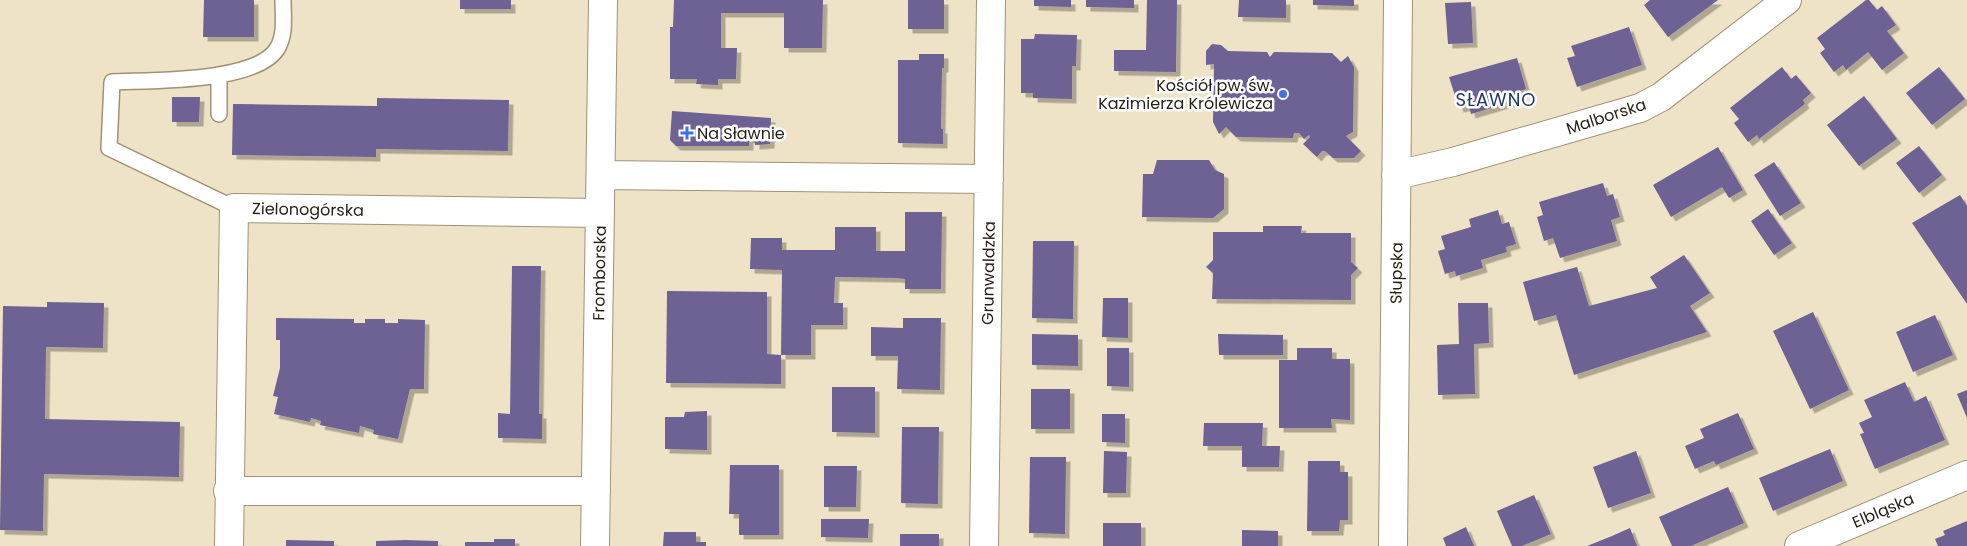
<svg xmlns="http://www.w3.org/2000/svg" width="1967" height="546" viewBox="0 0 1967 546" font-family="Poppins,sans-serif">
  <defs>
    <filter id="shadow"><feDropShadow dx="4.5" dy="4.5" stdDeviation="0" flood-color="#0004"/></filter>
  </defs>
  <rect width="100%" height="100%" fill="#efe3c7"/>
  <path fill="#6e6294" filter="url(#shadow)" d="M204 0H254V37H203Z
    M460 0H511V9H460Z
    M674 0H823L822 48H784V13H721V48H737L736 79H718V85L696 84 697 79H670V27H673Z
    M908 0H944V29H908Z
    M1034 0H1071V7L1034 6Z
    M1086 0H1134V8L1086 7Z
    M1147 0H1177L1176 72 1114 71V50H1146Z
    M1239 0H1286V18L1238 17Z
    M1313 0H1354V6L1313 5Z
    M1650 0H1718L1668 37 1644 5Z
    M1866 0H1869L1877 10 1882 6 1896 25 1887 31 1904 53 1882 70 1868 52 1846 70 1843 65 1834 72 1820 53 1825 49 1817 38Z
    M1471 2 1473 43 1448 44 1445 3Z
    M1629 27 1642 65 1577 87 1567 58 1575 56 1571 46Z
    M1035 34 1077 35 1076 66H1072V99L1033 98V93H1021V39H1034Z
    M1212 44 1221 45 1228 51 1267 52 1270 57 1274 52 1332 53 1341 62 1348 56 1354 67 1353 132 1346 136 1361 151 1354 158H1333L1325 151H1322L1317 157 1303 144 1310 137 1309 135 1304 139 1299 133H1294L1293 138 1236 137 1226 127 1219 134 1213 122 1214 64 1206 65V51Z
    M919 54H944V68H942L941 129H943V144L898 143V60H919Z
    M1517 58 1526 89 1516 92 1518 100 1471 114 1469 106 1459 108 1449 77Z
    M1782 67 1791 79 1796 75 1811 93 1803 100 1805 104 1759 139 1757 135 1748 142 1734 123 1739 119 1730 108Z
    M1939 67 1965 99 1932 125 1906 93Z
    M1864 96 1897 139 1859 166 1827 125Z
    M172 97H200L199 122H172Z
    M377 98 509 100 508 151 376 149V157L232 155 233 104 377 106Z
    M672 111 771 118 770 144 755 145V139H749V146H676L670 140Z
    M1919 146 1942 175 1919 193 1896 163Z
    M1718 147 1743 190 1729 198 1722 187 1671 217 1653 185Z
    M1157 160H1209L1215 170 1224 174V209L1213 218 1142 217 1143 174H1153Z
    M1774 162 1801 203 1780 216 1754 175Z
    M1603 183 1607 196 1613 194 1620 217 1611 220 1617 241 1560 258 1553 238 1544 241 1537 217 1543 215 1539 202Z
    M1960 195 1967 206V304L1912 223Z
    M1768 209 1792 243 1774 255 1751 221Z
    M1498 210 1502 224 1509 222 1516 244 1506 247 1507 252 1481 260 1483 268 1456 276 1455 271 1445 274 1438 251 1445 249 1441 236 1471 227 1469 219Z
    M905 212H942L941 289H905V279L895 278 835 277 834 303H843V325H811V355H781L782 270 750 269 751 238H782V250H835V227H876V251H905Z
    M1263 226H1302L1301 233H1351V262L1358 268 1351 275V300L1212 299 1213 273 1206 267 1213 260V232H1263Z
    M1033 241H1074L1073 319 1032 318Z
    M1684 255 1710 293 1690 306 1707 332 1574 375 1556 315 1534 321 1523 282 1577 267 1589 306 1657 288 1650 277Z
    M512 266H541L539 414H542V439L498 438V413L510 414Z
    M667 291 767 292V354L781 355V384L666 383Z
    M1103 298H1128V338L1102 337Z
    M47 302 104 303 103 348 46 347 45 419 180 422 179 477 44 474 43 531 0 530 3 306 47 307Z
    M1458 303H1488L1489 343 1474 344 1475 394 1438 395 1437 345 1459 344Z
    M1813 312 1849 390 1810 409 1773 331Z
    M1935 315 1953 355 1913 372 1896 332Z
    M276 318 354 319V323H365V319H385V323H398V319L425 320 424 389H410L398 439 373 434 374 430 360 426 359 433 320 425 321 421 311 418 310 422 274 414 278 397 273 396 280 368V340H276Z
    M903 318H941L940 390 897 389 898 356H871V327L903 328Z
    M1032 334 1078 335V366L1032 365Z
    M1218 334 1283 335V355H1219Z
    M1107 348H1129V387L1107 386Z
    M1297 348H1332V359H1350V420L1331 419 1332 428H1279V360H1297Z
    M1905 382 1914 402 1926 396 1945 440 1875 469 1860 434 1864 433 1859 423 1872 417 1864 400Z
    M832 387H875V433L832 432Z
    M1031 389H1070V429H1031Z
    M1967 390V418L1957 394Z
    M707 411V450L665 449V417H684L685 412Z
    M1738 413 1754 449 1716 465 1714 461 1695 469 1685 446 1704 438 1700 429Z
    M1102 414H1125V443L1102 442Z
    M1204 423H1263L1262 446H1280L1279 467H1242V446H1203Z
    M902 427H939L938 504 901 503Z
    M1830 449 1843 481 1773 511 1759 478Z
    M1104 451 1127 452 1126 493H1103Z
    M1636 451 1651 493 1608 508 1593 467Z
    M1030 457H1066L1065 534 1029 533Z
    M1308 461H1340V472H1348V520H1340L1339 531H1307Z
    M730 465H779V535H739V514H729Z
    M824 466H857L856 507H824Z
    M1728 487 1744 523 1691 546H1672L1659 517Z
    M1534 495 1551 534 1522 546H1512L1497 511Z
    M821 519H869L868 538 821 537Z
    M1967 521V546H1938L1935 539 1945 535 1943 531Z
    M1103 523H1141V546H1103Z
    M1466 527 1474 546H1446L1443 538Z
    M1630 528 1637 546H1587L1612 536Z
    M1242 530 1278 531V546H1242Z
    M664 532H696V542H706V546H663Z
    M900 534H939V546H900Z
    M494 539H515V546H465V542H494Z
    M286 540 334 541V546H286Z
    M405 540 438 541V546H376V541Z"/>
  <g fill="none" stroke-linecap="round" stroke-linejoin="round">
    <g stroke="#9e9278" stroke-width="18">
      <path id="service" d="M219 114V75
        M234 208 109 148 112 82C150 80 255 83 277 49 286 35 283 15 283 0"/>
    </g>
    <g stroke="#9e9278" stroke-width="30">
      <path id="minor" d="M601 175 989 179
        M1396 175 1453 162 1640 108 1661 97 1787 0
        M228 491H596
        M229 546 234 208 600 213
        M595 546 603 0
        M984 546 991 0
        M1393 546 1398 0
        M1799 546 1967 475"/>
    </g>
    <use href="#service" stroke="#fff" stroke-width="15"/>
    <use href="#minor" stroke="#fff" stroke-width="28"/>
  </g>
  <g fill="#3c72e2" stroke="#fff" stroke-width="2">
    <circle cx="1283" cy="94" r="5"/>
    <path d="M684.5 125.5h5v5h5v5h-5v5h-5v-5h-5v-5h5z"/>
  </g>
  <g text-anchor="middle" stroke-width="5" stroke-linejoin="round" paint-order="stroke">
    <g font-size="16" fill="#241f15" stroke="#fff" text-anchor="end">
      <text x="1273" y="91">Kościół pw. św.<tspan x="1273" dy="18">Kazimierza Królewicza</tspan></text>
      <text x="697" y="139" text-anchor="start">Na Sławnie</text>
    </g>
    <g font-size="16" fill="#241f15" stroke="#fff">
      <text transform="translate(1606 116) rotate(-18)" y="6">Malborska</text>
      <text transform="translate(308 209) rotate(1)" y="6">Zielonogórska</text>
      <text transform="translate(599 273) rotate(-89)" y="6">Fromborska</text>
      <text transform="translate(988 273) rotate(-89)" y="6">Grunwaldzka</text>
      <text transform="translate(1396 273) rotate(-89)" y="6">Słupska</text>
      <text transform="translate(1883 510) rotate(-23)" y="6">Elbląska</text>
    </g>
    <g font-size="18" letter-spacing="1" fill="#1f3970" stroke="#fff">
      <text x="1496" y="106">SŁAWNO</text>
    </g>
  </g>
</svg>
